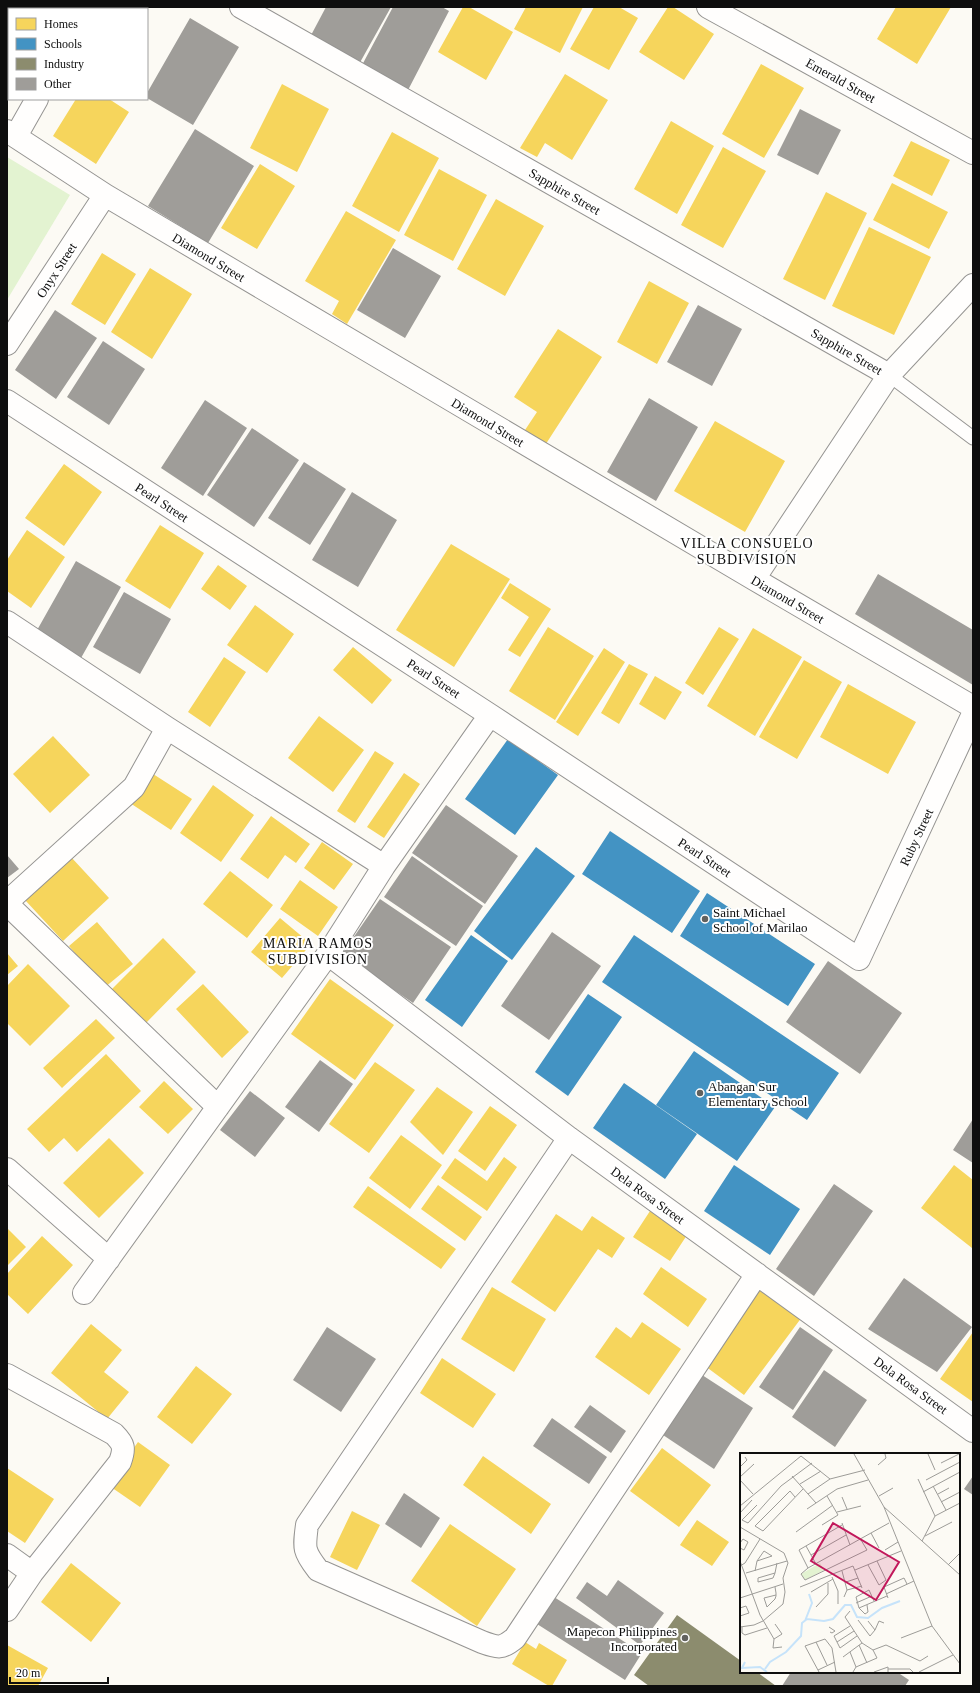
<svg xmlns="http://www.w3.org/2000/svg" width="980" height="1693" viewBox="0 0 980 1693" font-family="Georgia,serif">
  <rect width="100%" height="100%" fill="#fcfaf4"/>
  <path fill="#e3f3d1" d="M7 157 70 195 7 300Z"/>
  <path fill="#f6d55c" d="M7 7H49L48 9H9V18L7 17Z
    M463 7H469L513 32 486 80 438 52Z
    M526 7H583L560 53 514 29Z
    M594 7H619L638 18 609 70 570 49Z
    M668 7H673L714 34 684 80 639 52Z
    M896 7H951L917 64 877 39Z
    M761 64 804 88 764 158 722 134Z
    M565 74 608 100 572 160 545 143 537 157 520 148Z
    M282 84 329 109 297 172 250 148Z
    M76 99H109L129 112 96 164 53 136Z
    M671 121 714 146 677 214 634 189Z
    M392 132 439 158 399 232 352 206Z
    M911 141 950 160 932 196 893 176Z
    M723 147 766 171 723 248 681 225Z
    M260 164 295 186 257 249 221 228Z
    M439 169 487 195 453 261 404 235Z
    M892 183 948 212 929 249 873 220Z
    M826 192 867 213 825 300 783 279Z
    M496 199 544 226 505 296 457 269Z
    M346 211 396 240 347 324 332 314 339 301 305 281Z
    M869 227 931 257 894 335 832 306Z
    M102 253 136 274 105 325 71 304Z
    M150 268 192 294 152 359 111 332Z
    M649 281 689 303 657 364 617 342Z
    M558 329 602 357 542 450 521 436 537 412 514 397Z
    M715 421 785 461 745 532 674 491Z
    M64 464 102 492 64 546 25 518Z
    M160 525 204 553 170 609 125 581Z
    M27 530 65 557 31 608 7 591V560Z
    M451 544 510 579 454 667 396 630Z
    M218 565 247 586 230 610 201 589Z
    M510 583 551 609 520 657 508 650 529 617 501 598Z
    M255 605 294 634 267 673 227 645Z
    M548 627 594 656 555 720 509 691Z
    M719 627 739 639 703 695 685 683Z
    M753 628 802 657 755 736 707 706Z
    M353 647 392 680 372 704 333 670Z
    M604 648 625 662 578 736 556 722Z
    M224 657 246 672 210 727 188 712Z
    M804 660 842 682 797 759 759 737Z
    M629 664 648 674 619 724 601 713Z
    M655 676 682 692 665 720 639 704Z
    M848 684 916 722 888 774 820 737Z
    M319 716 364 750 333 792 288 758Z
    M53 736 90 775 50 813 13 774Z
    M375 751 394 763 355 823 337 811Z
    M150 772 192 799 171 830 130 803Z
    M404 773 420 784 384 838 367 827Z
    M213 785 254 815 221 862 180 833Z
    M271 816 310 844 296 863 285 855 268 879 240 859Z
    M322 842 353 864 334 890 304 868Z
    M71 857 109 898 63 941 25 900Z
    M230 871 273 905 247 938 203 904Z
    M300 880 338 907 318 936 280 909Z
    M280 918 311 944 282 978 251 952Z
    M97 922 133 964 104 988 69 946Z
    M163 938 196 972 145 1024 111 990Z
    M7 953 18 966 7 975Z
    M28 964 70 1006 30 1046 7 1023V986Z
    M330 979 394 1025 355 1080 291 1034Z
    M203 984 249 1032 222 1058 176 1009Z
    M96 1019 115 1038 62 1088 43 1068Z
    M106 1054 141 1091 77 1152 64 1138 49 1152 27 1129Z
    M375 1062 415 1090 369 1153 329 1124Z
    M164 1081 193 1109 168 1134 139 1107Z
    M437 1087 473 1112 443 1155 410 1122Z
    M490 1106 517 1125 485 1171 458 1151Z
    M401 1135 442 1165 410 1209 369 1178Z
    M109 1138 144 1173 99 1218 63 1183Z
    M504 1157 517 1167 487 1211 441 1178 455 1158 487 1181Z
    M954 1165 973 1180 972 1248 921 1208Z
    M438 1185 482 1217 465 1241 421 1209Z
    M368 1186 456 1249 441 1269 353 1207Z
    M650 1211 687 1235 670 1261 633 1237Z
    M556 1214 582 1231 592 1216 625 1238 612 1258 598 1249 555 1312 511 1282Z
    M7 1228 26 1247 7 1266Z
    M42 1236 73 1265 28 1314 7 1294V1274Z
    M661 1267 707 1299 688 1327 643 1294Z
    M759 1285 802 1317 744 1395 701 1363Z
    M492 1287 546 1319 514 1372 461 1339Z
    M642 1322 681 1349 649 1395 595 1357 616 1327 631 1338Z
    M91 1324 122 1350 104 1372 129 1392 107 1419 51 1373Z
    M973 1332V1402L940 1379Z
    M442 1358 496 1394 473 1428 420 1393Z
    M196 1366 232 1394 192 1444 157 1417Z
    M138 1442 170 1465 140 1507 108 1485Z
    M662 1448 711 1485 679 1527 630 1491Z
    M483 1456 551 1504 531 1534 463 1485Z
    M7 1468 54 1499 25 1543 7 1531Z
    M352 1511 380 1525 357 1570 330 1557Z
    M697 1520 729 1542 712 1566 680 1545Z
    M450 1524 516 1569 477 1626 411 1581Z
    M71 1563 121 1603 91 1642 41 1602Z
    M525 1642 536 1649 539 1643 567 1660 552 1686H549L512 1664Z
    M7 1645 48 1668 38 1686H7Z"/>
  <path fill="#4393c3" d="M508 739 558 775 515 835 465 799Z
    M610 831 700 891 672 933 582 874Z
    M536 847 575 876 512 960 474 931Z
    M707 893 815 964 788 1006 680 936Z
    M471 935 508 961 462 1027 425 1000Z
    M634 935 839 1073 807 1120 602 982Z
    M588 994 622 1017 568 1096 535 1072Z
    M694 1051 775 1107 737 1161 656 1105Z
    M624 1083 697 1134 665 1179 593 1128Z
    M734 1165 800 1209 770 1255 704 1211Z"/>
  <path fill="#8c8c6e" d="M677 1615 741 1661V1672H757L776 1686H649L634 1675Z"/>
  <path fill="#9f9d99" d="M326 7H391L358 66 309 39Z
    M393 7H442L449 11 407 92 361 67Z
    M190 18 239 47 193 125 147 98V93Z
    M800 109 841 130 818 175 777 155Z
    M195 129 254 166 208 243 148 206Z
    M393 248 441 276 405 338 357 310Z
    M698 305 742 329 712 386 667 362Z
    M55 310 97 338 56 399 15 370Z
    M103 341 145 369 109 425 67 397Z
    M649 398 698 427 656 501 607 472Z
    M205 400 247 428 203 496 161 468Z
    M252 428 299 460 254 527 207 495Z
    M304 462 346 489 310 545 268 518Z
    M352 492 397 520 358 587 312 560Z
    M76 561 121 587 81 658 36 632Z
    M878 574 973 630V685L855 614Z
    M124 592 171 619 140 674 93 647Z
    M446 805 518 856 485 904 412 853Z
    M7 855 19 869 7 878Z
    M412 856 483 906 456 946 384 897Z
    M380 899 451 947 413 1003 342 954Z
    M552 932 601 966 549 1040 501 1006Z
    M828 961 902 1013 860 1074 786 1022Z
    M320 1060 353 1084 319 1132 285 1107Z
    M250 1091 285 1118 255 1157 220 1130Z
    M973 1119V1163L953 1150Z
    M834 1184 873 1211 814 1296 776 1269Z
    M904 1278 972 1327 937 1372 868 1329Z
    M327 1327 376 1359 341 1412 293 1380Z
    M800 1327 833 1350 793 1410 759 1387Z
    M824 1370 867 1400 835 1447 792 1417Z
    M699 1373 753 1408 714 1469 660 1433Z
    M590 1405 626 1431 611 1453 574 1427Z
    M552 1418 607 1457 589 1484 533 1446Z
    M973 1476V1495L964 1489Z
    M404 1493 440 1518 421 1548 385 1524Z
    M618 1580 664 1613 640 1645 576 1598 587 1582 607 1596Z
    M554 1597 642 1653 625 1680 537 1624Z
    M791 1672H897L909 1680 905 1686H782Z"/>
  <g fill="none" stroke-linecap="round" stroke-linejoin="round">
    <g stroke="#959492" stroke-width="15">
      <path id="lane" d="M889 375 973 438"/>
    </g>
    <g stroke="#959492" stroke-width="24">
      <path id="street" d="M241 7 889 375
        M708 7 973 153
        M88 9 89 7
        M7 131 105 195 754 579 973 707
        M16 136 37 99
        M7 344 105 195
        M7 401 490 715 859 959 973 714
        M754 579 889 375 973 285
        M7 622 167 728 384 866 328 954 84 1293
        M384 866 490 715
        M7 902 134 787 167 728
        M7 904 218 1107
        M328 954 569 1138 973 1431
        M569 1138 307 1525C304 1548 303 1551 318 1570L482 1642C498 1648 502 1649 515 1638L757 1274
        M7 1169 109 1259
        M7 1375 114 1434C124 1444 125 1448 120 1462L32 1573 7 1610
        M7 1555 32 1573"/>
    </g>
    <use href="#lane" stroke="#fffefd" stroke-width="13"/>
    <use href="#street" stroke="#fffefd" stroke-width="22"/>
  </g>
  <g fill="#61615e" stroke="#fff" stroke-width="1.5">
    <circle cx="705" cy="919" r="4"/>
    <circle cx="700" cy="1093" r="4"/>
    <circle cx="685" cy="1638" r="4"/>
  </g>
  <g text-anchor="middle" stroke-width="4" stroke-linejoin="round" paint-order="stroke">
    <g font-size="13" fill="#0e0e0e" stroke="#fff">
      <text transform="translate(841 80) rotate(29)" y="5">Emerald Street</text>
      <text transform="translate(565 191) rotate(30)" y="5">Sapphire Street</text>
      <text transform="translate(209 257) rotate(31)" y="5">Diamond Street</text>
      <text transform="translate(56 270) rotate(-57)" y="5">Onyx Street</text>
      <text transform="translate(847 351) rotate(30)" y="5">Sapphire Street</text>
      <text transform="translate(488 422) rotate(31)" y="5">Diamond Street</text>
      <text transform="translate(162 502) rotate(33)" y="5">Pearl Street</text>
      <text transform="translate(788 599) rotate(30)" y="5">Diamond Street</text>
      <text transform="translate(434 678) rotate(33)" y="5">Pearl Street</text>
      <text transform="translate(916 837) rotate(-65)" y="5">Ruby Street</text>
      <text transform="translate(705 857) rotate(33)" y="5">Pearl Street</text>
      <text transform="translate(648 1195) rotate(36)" y="5">Dela Rosa Street</text>
      <text transform="translate(911 1385) rotate(36)" y="5">Dela Rosa Street</text>
    </g>
    <g font-size="13" fill="#0e0e0e" stroke="#fff" text-anchor="start">
      <text x="713" y="917">Saint Michael<tspan x="713" dy="15">School of Marilao</tspan></text>
      <text x="708" y="1091">Abangan Sur<tspan x="708" dy="15">Elementary School</tspan></text>
      <text x="677" y="1636" text-anchor="end">Mapecon Philippines<tspan x="677" dy="15">Incorporated</tspan></text>
    </g>
    <g font-size="14" letter-spacing="1" fill="#0e0e0e" stroke="#fff">
      <text x="747" y="548">VILLA CONSUELO<tspan x="747" dy="16">SUBDIVISION</tspan></text>
      <text x="318" y="948">MARIA RAMOS<tspan x="318" dy="16">SUBDIVISION</tspan></text>
    </g>
  </g>
  <g transform="translate(740 1453)">
    <rect width="220" height="220" fill="#fcfaf4"/>
    <path d="M80 110 84 117 65 127 61 121Z" fill="#e3f3d1"/>
    <path fill="none" stroke="#c6e3fa" stroke-width="2" d="M65 168 72 150 69 141M5 209 2 215 20 214 27 219M25 216 30 209 46 199 61 183 62 170 67 166 84 168 93 166 105 152H111L117 164 128 165 142 155 160 148"/>
    <path fill="none" stroke="#9d9c98" stroke-width="1" d="M114 1 144 54 220 122M188 1 195 17M201 10 219 1M138 12 146 5 145 1M0 14 7 7 5 4M52 23 76 50M0 24 14 11M178 26 195 63M0 27 13 41M186 27 220 9M60 31 81 18M193 33 206 57M183 39 220 19M68 41 90 26 125 17M198 41 209 35M139 43 153 35M55 44 50 38 15 73 23 78 63 36M102 44 107 56M201 49 220 39M17 52 2 67 8 70 41 33 72 10M0 53 61 3 90 26M144 54 192 173 220 211M67 56 97 36 128 27M97 59 121 53M0 60 12 47M102 70 110 92M82 72 98 62 87 43M0 74 44 100 48 110 43 125 45 139 43 151 23 168 14 172 0 174M56 79 93 52M131 80 139 95M185 83 212 69M121 87 127 97 65 127 61 121 68 115 149 70M182 88 195 63 220 50M0 90 3 86 8 89 4 97 0 95M66 93 76 111M145 97 158 89M71 102 106 82M0 108 20 162 34 186M128 112 139 132 146 127 137 108M208 112 220 100M0 113 5 110 20 86M68 115 59 97 102 72M115 117 161 98M15 118 17 108 32 103 24 98 17 108M102 118 107 137 104 144M6 120 47 108M35 120 18 125V129L33 125 35 120 37 110M92 124 98 138V151M106 129 118 125M35 134 36 140V143L35 146 27 154 24 145 36 142M60 134 113 113 122 135M107 137 122 133M71 139 93 126M146 141 174 128M0 145 43 131M148 145 144 134 164 125 167 131M116 150 132 143M127 152 128 159 125 161 119 155 116 144 129 137 134 148M76 154 88 141V130M0 155 6 153 9 160 0 163M119 155 147 143M110 158 105 164 122 190 133 197 137 205 116 214 113 219M118 167 130 183 135 177 128 168M35 171 42 181 34 186 33 195 42 194M110 173 94 183 100 195 117 183M2 174V180L5 182 27 175M89 174 95 178 92 180 90 179M135 177 139 168 144 170M161 185 192 173M76 189 87 212M97 189 114 178M119 192 127 210M133 197 146 192 180 208 188 203M110 199 116 214M103 204 122 190M148 216H170L173 219M78 217 95 209M79 219 65 193 85 186 92 195 96 219M134 219 148 214V219M179 219 213 202"/>
    <path fill="#c2185b" fill-opacity="0.15" stroke="#c2185b" stroke-width="2" d="M93 70 159 109 136 147 71 108Z"/>
    <rect width="220" height="220" fill="none" stroke="#0e0e0e" stroke-width="2"/>
  </g>
  <rect width="980" height="1693" fill="none" stroke="#0e0e0e" stroke-width="16"/>
  <rect x="8" y="8" width="140" height="92" fill="#ffffff" stroke="#9f9f9f"/>
  <rect x="16" y="18" width="20" height="12" fill="#f6d55c" stroke="#9f9f9f"/>
  <text x="44" y="28" font-size="12" fill="#0e0e0e">Homes</text>
  <rect x="16" y="38" width="20" height="12" fill="#4393c3" stroke="#9f9f9f"/>
  <text x="44" y="48" font-size="12" fill="#0e0e0e">Schools</text>
  <rect x="16" y="58" width="20" height="12" fill="#8c8c6e" stroke="#9f9f9f"/>
  <text x="44" y="68" font-size="12" fill="#0e0e0e">Industry</text>
  <rect x="16" y="78" width="20" height="12" fill="#9f9d99" stroke="#9f9f9f"/>
  <text x="44" y="88" font-size="12" fill="#0e0e0e">Other</text>
  <path d="M10 1677v6h98v-6" fill="none" stroke="#0e0e0e" stroke-width="2"/>
  <text x="16" y="1677" font-size="12" fill="#0e0e0e" stroke="#ffffff" stroke-width="3" paint-order="stroke">20 m</text>
</svg>
